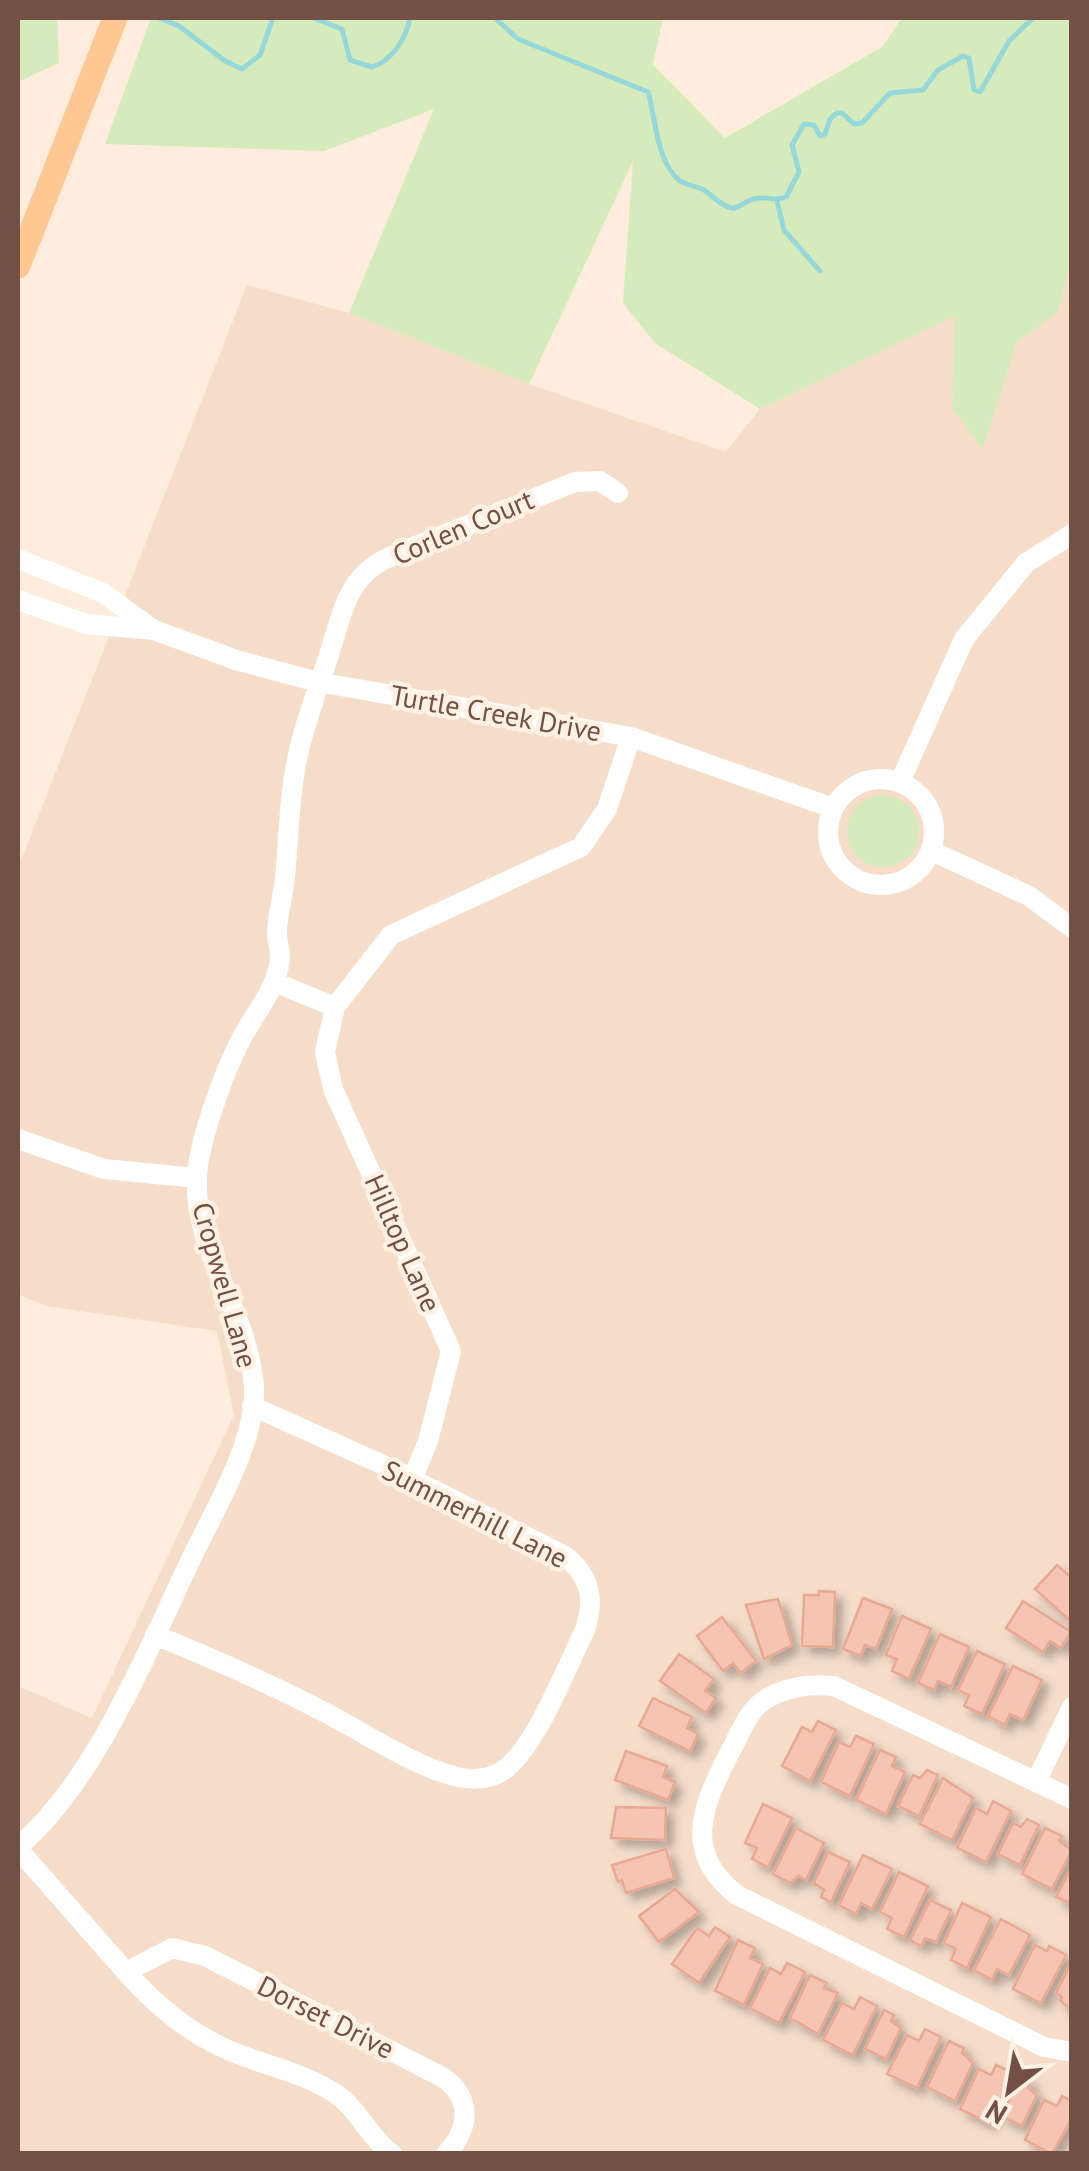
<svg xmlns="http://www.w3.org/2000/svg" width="1089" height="2171" viewBox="0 0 1089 2171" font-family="'PT Sans',sans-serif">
  <defs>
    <filter id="shadow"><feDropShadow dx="7" dy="7" stdDeviation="5" flood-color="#0004"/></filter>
  </defs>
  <rect width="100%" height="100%" fill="#feecdc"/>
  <path fill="#f5ddca" d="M1071 261V2153H18V1686L92 1718 234 1415 217 1331 46 1306 18 1294V868L247 285 349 313 529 384 726 452 760 409 956 315 952 409 984 447 1017 342 1058 312Z"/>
  <path fill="#d5ebbb" d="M18 18H57L59 63 18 82Z
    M151 18H663L653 65 725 138 882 47 902 18H1071V261L1058 312 1017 342 983 449 952 409 955 316 760 409 655 343 623 303 633 161 529 384 349 313 434 109 324 151 105 144Z
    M847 831a36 36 0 1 1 72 0a36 36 0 1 1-72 0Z"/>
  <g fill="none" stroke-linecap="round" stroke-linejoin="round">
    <path stroke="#96d8da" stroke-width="5" d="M159 18 179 26 225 61 242 69 260 55 273 18
      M313 18 342 29 350 60 372 67C393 60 406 38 410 18
      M495 18 518 39 648 92C656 118 656 161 679 180 688 187 700 185 708 193 744 224 733 198 763 198 773 198 776 201 786 197L799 172 792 145 804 124 814 125 820 136 825 134 830 119 837 113H842L854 124 862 123 890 93 923 90 938 70 963 56 969 58 974 90 980 92 1009 41 1033 18
      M777 201 784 230 820 271"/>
  </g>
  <path fill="#f5c4b2" stroke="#e8a892" stroke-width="2.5" filter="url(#shadow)" d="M1057 1565 1072 1578V1615L1068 1619 1035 1589Z
    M819 1591 835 1592 833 1647 802 1646 804 1595H819Z
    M863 1598 892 1609 876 1649 865 1645 861 1656 843 1649Z
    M778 1599 792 1645 764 1659 746 1605Z
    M1023 1601 1071 1632 1061 1648 1050 1641 1043 1652 1006 1628Z
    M902 1616 931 1629 909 1679 892 1671 897 1659 886 1655Z
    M722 1617 756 1661 741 1673 733 1663 723 1671 697 1636Z
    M940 1634 969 1647 951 1687 938 1681 934 1690 918 1683Z
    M977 1651 1005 1664 982 1714 964 1706 969 1695 958 1690Z
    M679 1654 714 1679 705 1691 716 1698 706 1713 660 1681Z
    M1013 1666 1042 1680 1023 1720 1010 1714 1005 1725 988 1716Z
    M653 1698 692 1717 687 1728 698 1734 690 1751 639 1726Z
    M818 1721 836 1730 810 1781 782 1766 802 1727 812 1732Z
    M856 1736 874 1744 850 1796 821 1782 839 1742 850 1747Z
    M880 1750 896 1757 892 1766 905 1772 886 1814 856 1800Z
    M626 1751 667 1766 663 1777 675 1782 668 1800 615 1780Z
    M927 1770 938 1775 919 1816 898 1806 913 1775 920 1778Z
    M943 1778 973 1798 952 1840 920 1824Z
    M993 1801 1011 1811 986 1862 957 1848 976 1808 987 1814Z
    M763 1804 792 1818 768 1867 752 1859 757 1848 745 1843Z
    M616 1807 666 1808 665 1840 611 1838Z
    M1027 1819 1039 1825 1020 1865 998 1854 1013 1823 1021 1827Z
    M796 1828 824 1843 806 1880 799 1876 790 1883 773 1874Z
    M1045 1828 1062 1836 1059 1841 1072 1850 1052 1889 1022 1874Z
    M666 1849 674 1878 626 1893 622 1880 618 1882 612 1865Z
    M828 1852 850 1862 831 1902 821 1897 824 1890 814 1883Z
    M863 1855 892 1869 872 1909 861 1903 856 1914 839 1905Z
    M1072 1867V1904L1056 1897Z
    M899 1872 928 1886 904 1937 887 1929 892 1918 880 1912Z
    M675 1889 699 1912 659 1942 639 1916Z
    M930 1900 951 1910 936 1942 925 1938 921 1946 910 1940Z
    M962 1903 991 1917 967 1968 951 1960 956 1949 944 1943Z
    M1001 1919 1030 1935 1009 1975 997 1969 992 1980 974 1970Z
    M715 1927 730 1937 699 1983 672 1964 697 1928 709 1936Z
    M738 1940 755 1948 750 1958 763 1964 744 2005 715 1991Z
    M1035 1945 1047 1951 1049 1946 1066 1955 1041 2003 1013 1989Z
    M1072 1961V2011L1060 2000 1062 1997 1056 1993Z
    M787 1963 805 1972 779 2023 750 2008 770 1968 781 1974Z
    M810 1975 827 1983 824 1988 838 1993 818 2034 790 2018Z
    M860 1997 877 2006 853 2055 823 2040 842 2003 854 2009Z
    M884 2010 894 2015 891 2021 901 2028 886 2059 865 2049Z
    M925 2029 941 2037 917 2088 887 2074 907 2035 919 2041Z
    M949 2041 964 2048 962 2053 973 2063 955 2101 927 2087Z
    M996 2065 1013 2073 989 2123 960 2109 979 2069 991 2075Z
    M1021 2076 1031 2081 1028 2088 1037 2095 1022 2126 1001 2116Z
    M1062 2096 1072 2101V2118L1052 2154 1025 2140 1044 2100 1057 2106Z"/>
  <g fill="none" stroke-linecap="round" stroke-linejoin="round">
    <path stroke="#fff" stroke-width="20" d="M18 559 103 593 154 630 86 624 18 600
      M154 630 236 660 318 682 631 737 833 808
      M828 832a53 53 0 1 1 106 0a53 53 0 1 1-106 0Z
      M900 782 964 639 1026 563 1072 534
      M932 851 1029 896 1072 928
      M274 982 335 1007
      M18 1139 104 1169 197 1178
      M412 1480 428 1441 451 1351 333 1089 325 1052 335 1007 391 935 581 847 607 809 631 737
      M155 1635C214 1659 273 1685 330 1715 366 1734 414 1766 454 1776 468 1780 485 1780 499 1773 533 1756 567 1665 585 1630 595 1600 591 1576 565 1556L390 1468 252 1406
      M1036 1782 1072 1707
      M1072 1799 834 1686C810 1684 788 1686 766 1699 748 1710 741 1732 731 1750 704 1803 680 1851 737 1895L1044 2047 1072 2052
      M18 1847C96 1781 148 1649 192 1557 215 1509 256 1442 254 1388 250 1314 193 1251 197 1178 198 1142 224 1073 240 1041 253 1016 276 990 280 960 281 950 276 940 277 930 278 913 283 896 285 878 289 835 289 793 299 750 308 711 324 674 335 635 341 616 346 596 359 580 369 567 381 561 396 554L575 482 600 481 618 493
      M18 1849 126 1972
      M392 2154C368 2137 358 2107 333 2092 305 2075 276 2068 246 2057 197 2040 160 2010 126 1972L172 1948 205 1956 444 2078C472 2099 470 2129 446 2154"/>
    <path stroke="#ffc892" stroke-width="25" d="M18 266 115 18"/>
  </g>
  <g text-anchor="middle" stroke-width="9" stroke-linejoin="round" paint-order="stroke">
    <g font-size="28" fill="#744f44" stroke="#fff1e4">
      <text transform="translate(463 527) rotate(-23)" y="10">Corlen Court</text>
      <text transform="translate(496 713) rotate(10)" y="10">Turtle Creek Drive</text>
      <text transform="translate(403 1243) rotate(66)" y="10">Hilltop Lane</text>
      <text transform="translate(225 1285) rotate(74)" y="10">Cropwell Lane</text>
      <text transform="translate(475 1514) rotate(27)" y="10">Summerhill Lane</text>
      <text transform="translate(326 2017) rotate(27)" y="10">Dorset Drive</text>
    </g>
  </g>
  <rect width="1089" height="2171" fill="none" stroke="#744f44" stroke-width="40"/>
  <g transform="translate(1009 2091) rotate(211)" stroke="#fff1e4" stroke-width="8" paint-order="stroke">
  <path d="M0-8L18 38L0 25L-18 38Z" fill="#744f44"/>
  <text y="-15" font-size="28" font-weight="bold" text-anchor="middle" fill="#744f44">N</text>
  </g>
</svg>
